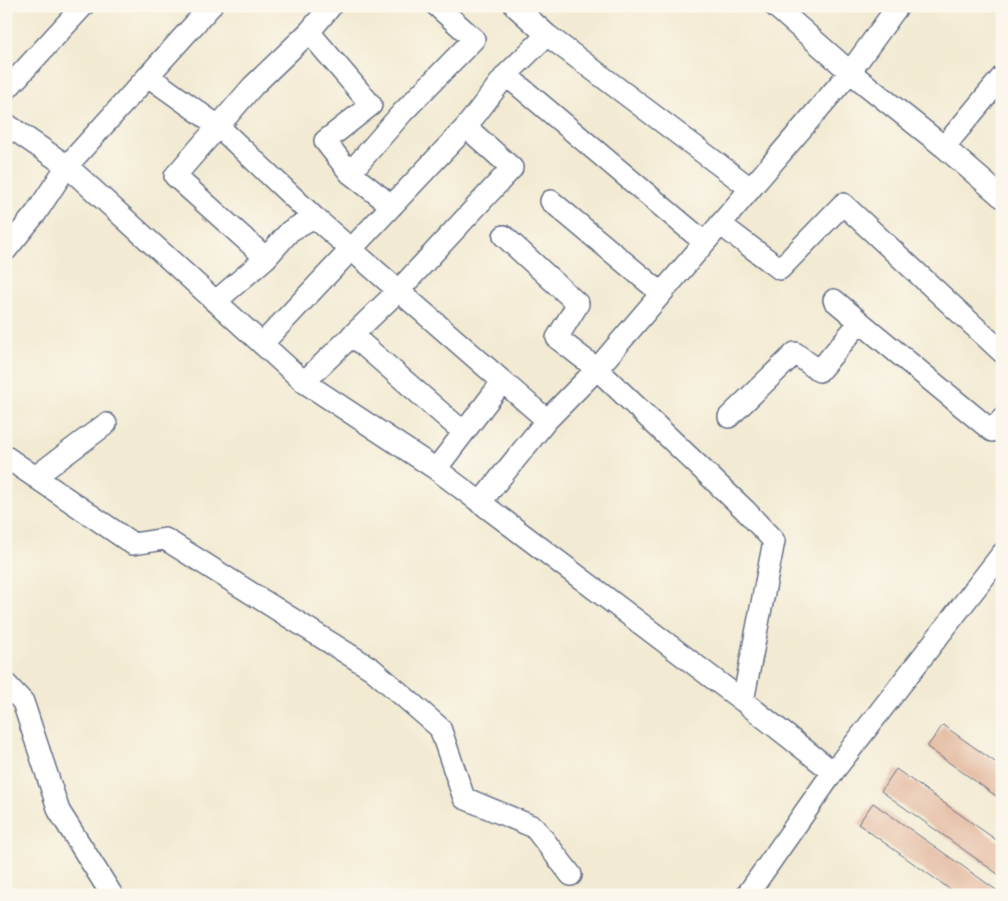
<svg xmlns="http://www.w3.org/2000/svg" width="1008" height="901" viewBox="0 0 1008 901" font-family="'Old Standard TT',serif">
  <rect width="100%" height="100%" fill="#fbf7ec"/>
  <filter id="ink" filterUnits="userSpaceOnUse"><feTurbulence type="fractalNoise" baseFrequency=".02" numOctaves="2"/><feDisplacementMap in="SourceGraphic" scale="10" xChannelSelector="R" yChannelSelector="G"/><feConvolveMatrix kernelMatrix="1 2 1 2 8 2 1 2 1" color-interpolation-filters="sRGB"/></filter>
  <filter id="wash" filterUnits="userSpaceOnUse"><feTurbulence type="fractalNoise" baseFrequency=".0096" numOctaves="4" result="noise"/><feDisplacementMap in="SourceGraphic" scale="20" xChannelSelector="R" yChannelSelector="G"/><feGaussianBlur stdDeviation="1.12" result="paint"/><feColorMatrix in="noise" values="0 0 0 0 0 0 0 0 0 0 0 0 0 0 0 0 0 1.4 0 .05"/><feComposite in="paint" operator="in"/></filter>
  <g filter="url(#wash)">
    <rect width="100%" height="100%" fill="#f2ead2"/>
    <g id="blocks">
      <path fill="#e2b69b" d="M943 725 1002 767V800L927 747Z
        M896 769 1002 844V877L881 791Z
        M873 803 1002 894V895H958L858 824Z"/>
    </g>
  </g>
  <g filter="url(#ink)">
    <use href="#blocks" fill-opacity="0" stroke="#667087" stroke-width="1"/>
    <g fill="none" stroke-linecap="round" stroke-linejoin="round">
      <g stroke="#667087" stroke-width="24">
        <path id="minor" d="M515 6 547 35 750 188
          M775 6 850 72 944 147 1002 197
          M309 32 331 6
          M506 75 547 35
          M148 76 218 126 314 217 290 231 266 258
          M6 90 83 6
          M6 124 67 166 304 382 436 469 743 701 833 772
          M466 127 506 75 704 242
          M944 147 1002 77
          M350 173 402 113 474 39 437 6
          M551 201 661 293
          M314 217 547 420
          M720 224 780 269 843 204 1002 352
          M504 236 578 304 557 338 597 369 745 510 774 541 743 701
          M6 250 36 213 67 166 211 6
          M215 302 266 258 175 176 253 86 309 32 371 105 325 141 350 173 392 206
          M860 322 992 431 1002 419
          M352 335 454 424 465 430
          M262 344 466 127 512 168 399 290 304 382
          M729 417 795 353 819 371 860 322 834 300
          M6 457 133 544 165 539 372 669 440 728 464 798 534 827 571 875
          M436 469 503 381
          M35 477 106 424
          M480 503 547 420 597 369 850 72 898 6
          M6 684 23 702 59 811 112 895
          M747 895 833 772 1002 554"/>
      </g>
      <use href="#minor" stroke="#fff" stroke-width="21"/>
    </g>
  </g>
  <rect width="1008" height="901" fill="none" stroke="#fbf7ec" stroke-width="25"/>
</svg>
